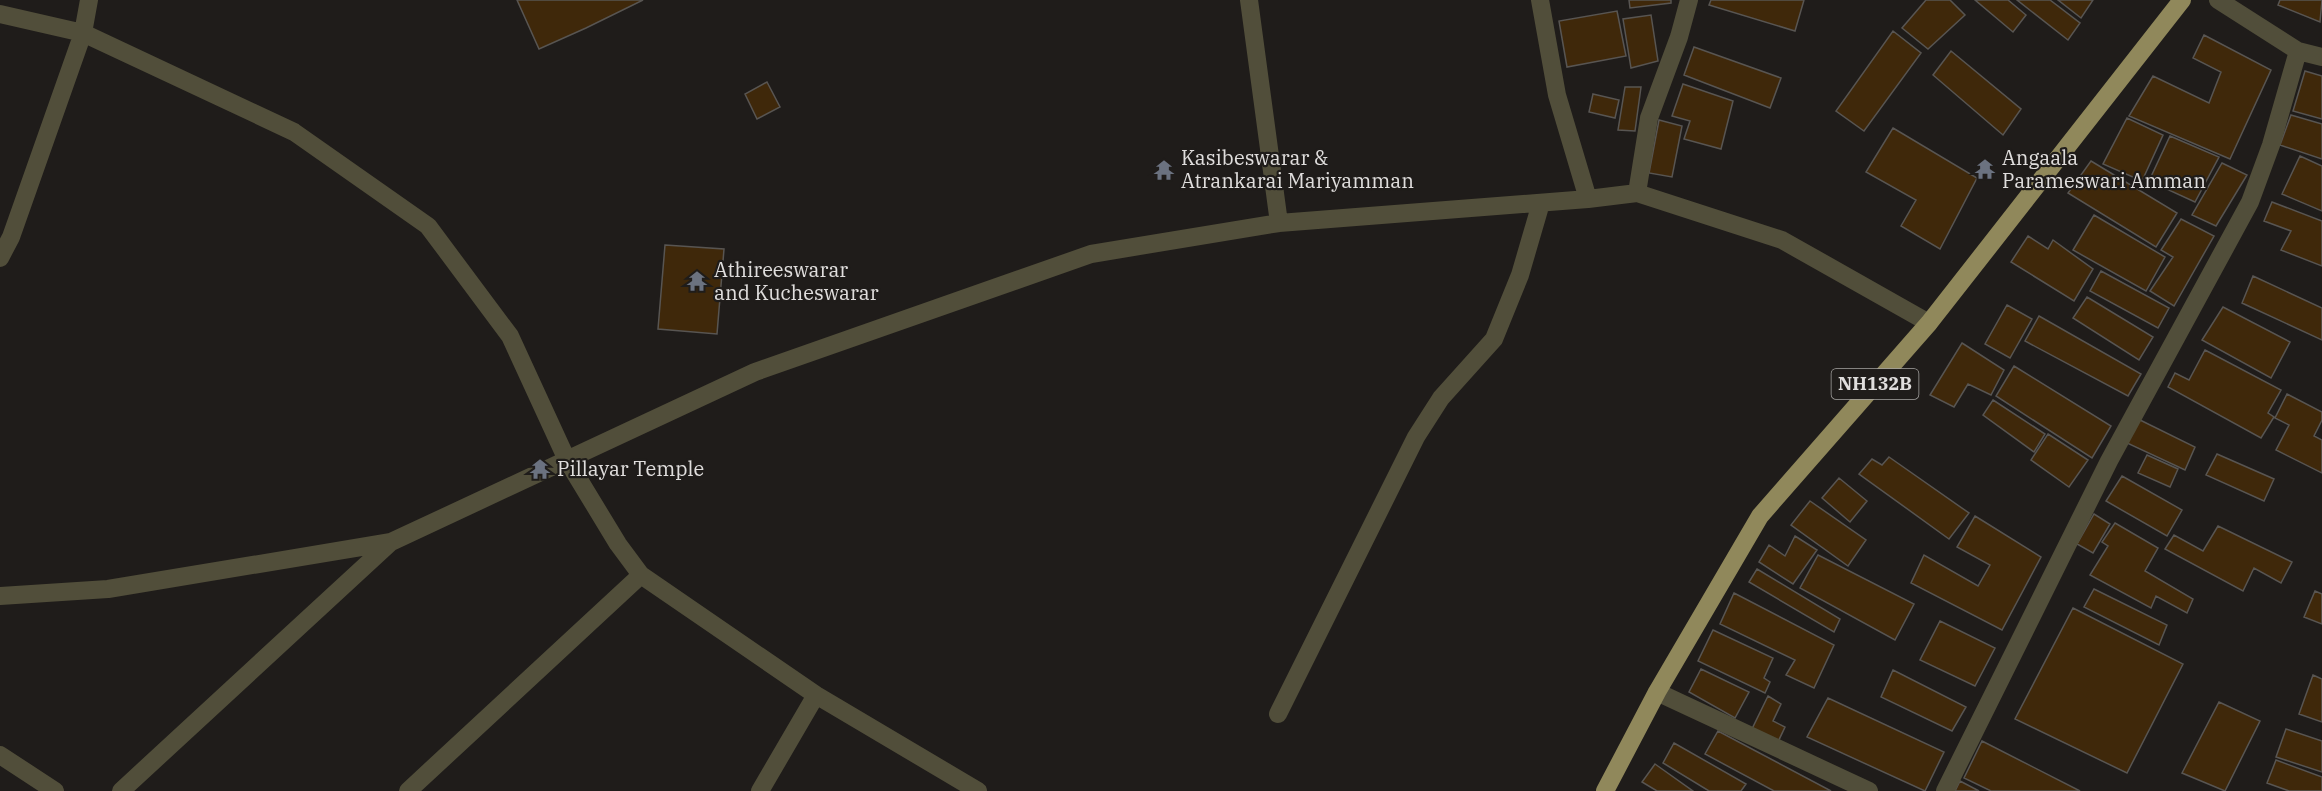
<svg xmlns="http://www.w3.org/2000/svg" width="2322" height="791" viewBox="0 0 2322 791" font-family="'IBM Plex Serif',serif">
  <rect width="100%" height="100%" fill="#1f1c1a"/>
  <path fill="#3f280a" stroke="#585552" stroke-width="1.5" d="M517 0H643L586 28 539 49Z
    M1629 0H1671V3L1630 8Z
    M1711 0H1804L1795 31 1709 5Z
    M1926 0H1950L1965 15 1928 49 1902 28Z
    M1975 0H2008L2026 15 2013 32Z
    M2017 0H2050L2080 23 2068 40Z
    M2058 0H2093L2081 18Z
    M2280 0H2322L2320 22 2278 5Z
    M1617 11 1626 56 1567 67 1559 21Z
    M1651 15 1658 61 1631 68 1623 19Z
    M1893 31 1921 53 1864 131 1836 111Z
    M2204 35 2271 70 2230 159 2129 116 2153 76 2209 103 2221 72 2193 58Z
    M1694 47 1781 78 1770 108 1684 75Z
    M1951 51 2021 109 2003 135 1933 75Z
    M2305 71 2322 76V119L2293 111Z
    M767 82 780 107 757 119 745 94Z
    M1683 84 1733 101 1721 149 1684 139 1690 121 1672 116Z
    M1625 87H1641L1635 131 1618 130Z
    M1593 94 1619 100 1615 118 1589 112Z
    M2291 115 2322 124V159L2280 145Z
    M2127 118 2163 135 2142 181 2103 164Z
    M1659 120 1682 126 1672 177 1649 173Z
    M1893 128 1977 178 1940 249 1901 226 1916 200 1866 172Z
    M2170 136 2219 157 2195 202 2149 181Z
    M2300 156 2322 166V211L2282 194Z
    M2091 161 2177 213 2156 247 2068 193Z
    M2222 163 2247 175 2216 226 2192 215Z
    M2272 202 2322 221V266L2281 250 2291 231 2264 221Z
    M2094 215 2165 257 2146 291 2073 250Z
    M2181 219 2214 236 2174 306 2150 291 2173 257 2161 250Z
    M2028 236 2048 249 2053 240 2093 269 2074 301 2011 262Z
    M665 245 724 249 717 334 658 329Z
    M2101 271 2169 308 2158 328 2090 291Z
    M2253 276 2322 308V340L2242 303Z
    M2087 297 2153 337 2139 360 2073 318Z
    M2007 305 2032 319 2010 358 1985 344Z
    M2223 307 2290 342 2271 378 2202 340Z
    M2039 316 2141 374 2128 396 2025 341Z
    M1962 343 2004 370 1991 395 1968 384 1954 407 1930 395Z
    M2205 350 2281 390 2268 413 2274 417 2261 438 2168 387 2175 373 2189 380Z
    M2014 366 2111 426 2092 458 1996 396Z
    M2287 394 2322 412V420L2314 436 2322 440V473L2276 450 2289 425 2275 418Z
    M1993 400 2045 434 2034 452 1983 415Z
    M2138 419 2195 447 2185 470 2127 443Z
    M2048 434 2088 460 2069 487 2031 460Z
    M2217 454 2274 479 2264 501 2206 475Z
    M2147 455 2178 469 2170 487 2138 473Z
    M1889 457 1969 513 1949 539 1859 474 1872 459 1882 465Z
    M2122 476 2182 510 2167 536 2106 501Z
    M1839 478 1867 501 1850 522 1822 498Z
    M1810 501 1866 540 1848 566 1791 525Z
    M2094 514 2110 524 2093 553 2077 544Z
    M1975 516 2041 557 2002 630 1911 583 1924 555 1978 586 1990 565 1957 547Z
    M2115 523 2158 548 2145 571 2193 599 2187 613 2156 596 2151 608 2090 575 2108 546 2102 542Z
    M2218 526 2292 562 2281 583 2254 568 2243 591 2165 549 2174 535 2203 551Z
    M1795 536 1817 550 1793 584 1759 562 1769 545 1785 556Z
    M1818 555 1914 604 1895 640 1800 588Z
    M1757 569 1840 619 1834 632 1749 582Z
    M2094 589 2167 625 2159 645 2084 607Z
    M2315 591 2322 594V624L2304 617Z
    M1734 593 1834 645 1814 688 1786 675 1795 660 1720 624Z
    M2073 608 2183 664 2127 773 2015 719Z
    M1940 621 1995 648 1975 686 1920 660Z
    M1713 630 1773 658 1764 678 1770 682 1765 693 1698 661Z
    M1701 669 1749 692 1735 718 1689 692Z
    M1893 670 1966 707 1952 731 1881 697Z
    M2313 675 2322 679V722L2299 714Z
    M1768 696 1781 704 1773 721 1785 727 1777 744 1751 731Z
    M1828 698 1944 752 1925 791 1807 737Z
    M2219 702 2260 721 2225 791 2182 773Z
    M2286 729 2322 741V772L2276 757Z
    M1718 731 1831 791H1774L1705 754Z
    M1982 741 2080 791H1991L1964 778Z
    M1674 743 1746 784 1741 791H1709L1663 763Z
    M2276 760 2322 777V791H2289L2267 783Z
    M1655 764 1693 791H1657L1642 782Z
    M1960 781 1979 791H1955Z"/>
  <g fill="none" stroke-linecap="round" stroke-linejoin="round">
    <path stroke="#514e3a" stroke-width="18" d="M1249 0 1279 223
      M1540 0 1557 95 1588 199
      M2218 0 2298 51 2322 57
      M0 14 83 33 294 132 428 226 510 336 567 460 618 544 641 575 816 695 978 791
      M1637 193 1649 118 1679 37 1689 0
      M0 258 11 237 83 33 89 0
      M0 596 108 589 391 542 755 372 1091 254 1279 223 1588 199 1637 193 1782 240 1929 323
      M1657 692 1869 791
      M1278 714 1416 437 1441 398 1494 339 1520 275 1541 203
      M0 755 55 791
      M121 791 391 542
      M408 791 641 575
      M760 791 816 695
      M1945 791 2109 461 2250 202 2271 145 2298 51"/>
    <path stroke="#90885b" stroke-width="18" d="M1605 791 1657 692 1760 516 1929 323 2182 0"/>
  </g>
  <defs>
    <g id="temple-bare" transform="scale(1.62)"><path d="M0-6L5-2H3V0L6.5 2.5H4V6H1.5V3h-3V6H-4V2.5H-6.5L-3 0V-2H-5Z" fill="#6b7280" stroke="#1f1c1a" stroke-width="2.5" paint-order="stroke"/></g>
  </defs>
  <g fill-rule="evenodd">
    <use href="#temple-bare" x="1985" y="169"/>
    <use href="#temple-bare" x="1164" y="170"/>
    <use href="#temple-bare" x="697" y="281"/>
    <use href="#temple-bare" x="540" y="469"/>
  </g>
  <g text-anchor="middle" stroke-width="4.5" stroke-linejoin="round" paint-order="stroke">
    <rect fill="#1f1c1a" stroke="#a6a4a2" stroke-width="1.5" x="1831.5" y="369" width="87" height="30" rx="4.5"/>
    <g font-size="18" font-weight="bold" fill="#e0dedd">
      <text x="1875" y="390">NH132B</text>
    </g>
    <g font-size="20" fill="#e0dedd" stroke="#1f1c1a" text-anchor="start">
      <text x="1181" y="165">Kasibeswarar &amp;<tspan x="1181" dy="23">Atrankarai Mariyamman</tspan></text>
      <text x="2002" y="165">Angaala<tspan x="2002" dy="23">Parameswari Amman</tspan></text>
      <text x="714" y="277">Athireeswarar<tspan x="714" dy="23">and Kucheswarar</tspan></text>
      <text x="557" y="476">Pillayar Temple</text>
    </g>
  </g>
</svg>
